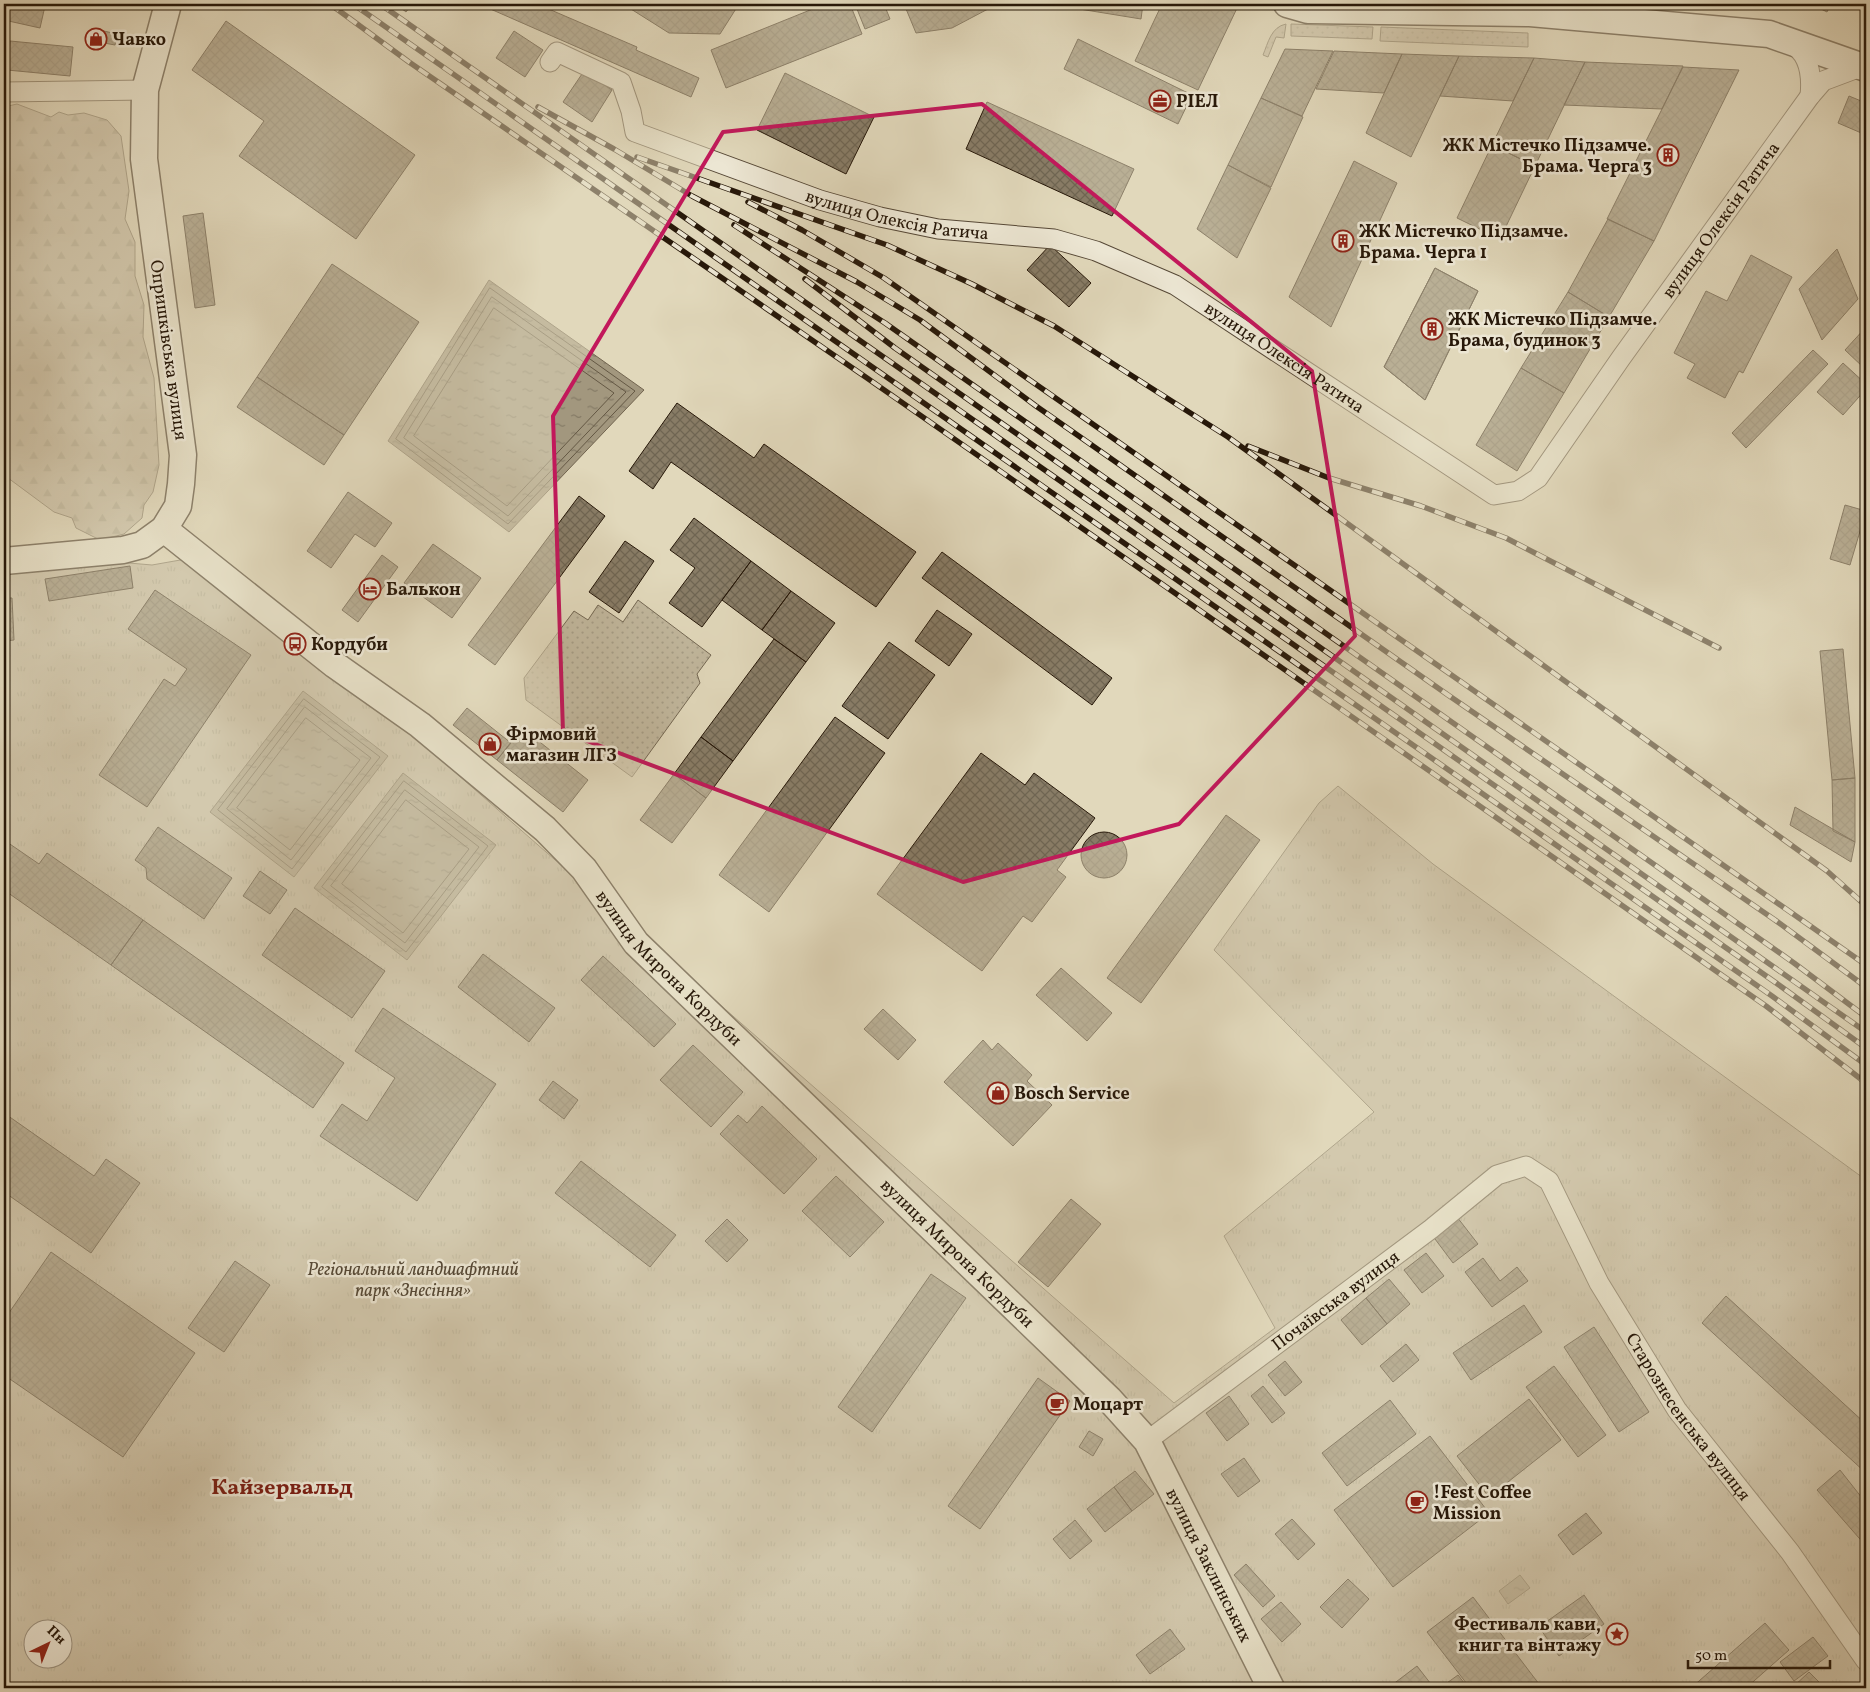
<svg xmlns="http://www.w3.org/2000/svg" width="1870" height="1692" viewBox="0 0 1870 1692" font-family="Vollkorn,serif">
  <defs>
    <pattern id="grass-dots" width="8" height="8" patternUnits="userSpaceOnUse" patternTransform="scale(1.25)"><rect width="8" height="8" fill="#c1b79d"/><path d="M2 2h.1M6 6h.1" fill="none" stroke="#a69d86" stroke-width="1.8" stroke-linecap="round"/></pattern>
    <pattern id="forest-firs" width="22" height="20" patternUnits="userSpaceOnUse" patternTransform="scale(1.25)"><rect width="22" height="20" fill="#c1b79d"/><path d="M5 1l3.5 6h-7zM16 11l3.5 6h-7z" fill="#a69d86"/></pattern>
    <pattern id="park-tufts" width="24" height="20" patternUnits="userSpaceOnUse" patternTransform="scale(1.25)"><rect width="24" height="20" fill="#c1b79d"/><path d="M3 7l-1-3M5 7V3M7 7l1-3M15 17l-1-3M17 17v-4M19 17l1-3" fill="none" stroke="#a69d86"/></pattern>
    <pattern id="water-ripples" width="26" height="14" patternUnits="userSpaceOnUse" patternTransform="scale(1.25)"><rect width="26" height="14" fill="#a2977e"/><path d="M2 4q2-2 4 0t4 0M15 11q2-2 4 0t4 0" fill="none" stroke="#847a65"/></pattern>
    <pattern id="building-cross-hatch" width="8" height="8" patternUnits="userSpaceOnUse" patternTransform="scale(1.25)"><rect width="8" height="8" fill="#887c66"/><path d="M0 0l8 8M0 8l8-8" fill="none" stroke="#6f6552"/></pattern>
  </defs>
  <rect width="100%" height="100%" fill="#e1d8bb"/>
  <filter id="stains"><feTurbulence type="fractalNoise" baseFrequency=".004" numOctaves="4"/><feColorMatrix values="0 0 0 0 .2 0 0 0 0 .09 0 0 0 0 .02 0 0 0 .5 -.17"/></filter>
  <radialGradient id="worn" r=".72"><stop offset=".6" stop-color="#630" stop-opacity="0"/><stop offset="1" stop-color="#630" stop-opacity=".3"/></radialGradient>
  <path fill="url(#grass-dots)" stroke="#746853" d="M1286 24 1284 38 1276 37 1268 57 1263 55C1268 43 1271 27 1286 24Z
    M1291 24 1373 27 1372 39 1291 36Z
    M1381 27 1528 33V47L1380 41Z
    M638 600 711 655 697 674 700 683 632 777 526 700 524 678 574 611 588 620 598 605 623 622Z"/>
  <path fill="url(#forest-firs)" stroke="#746853" d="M17 104 51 117 59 112 68 115 84 113 107 120 121 136 129 191 125 219 135 242V276L144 305 143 337 154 378 159 465 153 492 144 505 142 518 124 534 100 540 76 528 72 518 54 512 4 475V107Z"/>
  <path fill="url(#park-tufts)" stroke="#746853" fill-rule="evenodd" d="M186 559 383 709 1174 1403 1275 1328 1224 1236 1374 1112 1214 950 1319 803 1338 786 1433 864 1866 1180V1688H4V573L129 563 152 565ZM32 1630H62V1660H32Z"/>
  <path fill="url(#water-ripples)" stroke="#71644f" d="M489 280 644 390 509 532 388 441Z
    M303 691 388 756 294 877 210 812Z
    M403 773 496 845 407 960 314 888Z
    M1520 1575 1530 1588 1508 1604 1499 1591Z"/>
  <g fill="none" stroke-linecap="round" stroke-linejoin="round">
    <path stroke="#645844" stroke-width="1" d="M490 288 635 391 508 524 396 439Z
      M492 297 626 392 508 516 404 438Z
      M494 308 614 393 507 506 414 436Z
      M304 699 380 757 292 869 218 810Z
      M305 707 371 758 291 860 227 809Z
      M306 718 360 760 290 850 237 808Z
      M404 781 488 846 406 952 322 887Z
      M405 790 479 847 405 943 331 886Z
      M406 800 469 849 403 933 342 884Z"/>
  </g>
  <path fill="url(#building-cross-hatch)" stroke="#271809" d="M4 4H34L45 6 40 28 4 20Z
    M396 4H412L406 12Z
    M479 4H537L637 47 636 50 699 78 691 97Z
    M623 4H739L720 34 669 33Z
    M825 4H850L862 34 726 88 711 50Z
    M855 4H884L890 19 865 29Z
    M904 4H988V9L952 28 916 33Z
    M1061 4H1143L1141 19 1061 6Z
    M1162 4H1239L1198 90 1135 61Z
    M1811 4H1831L1827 12Z
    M226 21 415 155 356 239 239 156 264 121 192 70Z
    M95 29 117 34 115 45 93 41Z
    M514 31 543 50 525 77 496 58Z
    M1078 39 1192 95 1178 124 1064 69Z
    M10 41 73 47 70 76 7 70Z
    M1285 49 1333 51 1302 116 1261 98Z
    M1334 51 1402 54 1384 93 1316 89Z
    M1402 54 1459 56 1411 157 1366 133Z
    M1459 56 1534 58 1513 101 1440 96Z
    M1534 58 1585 62 1535 166 1492 145Z
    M1585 62 1683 66 1662 109 1564 105Z
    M1683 67 1739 70 1654 241 1607 219Z
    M584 71 612 90 592 122 563 102Z
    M785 73 874 117 846 174 757 130Z
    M1849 96 1866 103V135L1838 123Z
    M1261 98 1303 117 1271 187 1228 165Z
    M987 102 1134 169 1112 216 966 149Z
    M1492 145 1535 166 1500 239 1457 218Z
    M1354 161 1397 183 1331 327 1289 297Z
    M1228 165 1271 188 1237 258 1197 229Z
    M203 213 215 305 195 308 183 216Z
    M1608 219 1654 241 1609 317 1568 292Z
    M1050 245 1091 283 1069 307 1027 270Z
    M1837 249 1858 299 1822 340 1799 289Z
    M1751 255 1792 277 1743 373 1739 371 1725 398 1687 378 1695 364 1674 353 1706 291 1727 301Z
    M332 264 419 322 344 435 257 377Z
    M1435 268 1478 291 1425 400 1384 367Z
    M1435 268 1478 291 1425 400 1384 367Z
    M1568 292 1609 317 1564 393 1521 368Z
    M1866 327V366L1864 368 1845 350Z
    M1813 350 1828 364 1746 448 1732 433Z
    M1843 363 1866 384V389L1843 415 1817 392Z
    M1521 368 1564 393 1517 471 1476 445Z
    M257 377 344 435 324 465 237 407Z
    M677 403 754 458 764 444 916 552 876 607 671 462 653 489 629 471Z
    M348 492 392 523 375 547 355 534 331 568 307 551Z
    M579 496 605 516 495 665 468 645Z
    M1845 505 1866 511 1850 565 1830 559Z
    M694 518 751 561 702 627 669 603 695 568 670 550Z
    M625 541 654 561 619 613 589 592Z
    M433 544 481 578 452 618 404 583Z
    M942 552 1112 678 1092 705 922 578Z
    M382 555 398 567 358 622 342 610Z
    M751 561 791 591 762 630 722 600Z
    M130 566 133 588 49 601 45 579Z
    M155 590 251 655 147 807 99 775 164 679 175 686 187 669 128 629Z
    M791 591 835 623 806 662 762 630Z
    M4 598H12L14 640 4 641Z
    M937 610 972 634 949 666 915 641Z
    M774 639 806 662 733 761 701 737Z
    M889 642 935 675 888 739 842 706Z
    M1843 649 1855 778 1832 780 1820 651Z
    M467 708 511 743 497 760 453 725Z
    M835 717 885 753 769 912 719 875Z
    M522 728 588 780 563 812 497 760Z
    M701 737 733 761 706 798 674 774Z
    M981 753 1025 785 1034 773 1095 818 1057 870 1066 877 1032 922 1023 916 982 971 877 894Z
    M674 774 706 798 672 843 640 820Z
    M1855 778V842L1833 831 1832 780Z
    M1795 807 1855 842 1851 862 1790 825Z
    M1226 815 1260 840 1141 1003 1107 978Z
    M158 827 232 878 204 919 147 879 146 868 135 860Z
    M1081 855a23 23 0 1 1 46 0a23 23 0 1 1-46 0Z
    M4 840 39 864 47 853 143 920 111 965 4 890Z
    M260 871 287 890 270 914 243 896Z
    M295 908 385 971 352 1018 262 955Z
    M143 920 344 1063 313 1108 111 965Z
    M483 954 555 1008 529 1042 458 987Z
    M603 956 676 1024 654 1047 581 980Z
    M1061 968 1112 1013 1087 1041 1036 995Z
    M383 1008 496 1084 417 1201 320 1136 342 1104 367 1121 395 1078 355 1051Z
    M883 1009 916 1040 898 1060 864 1029Z
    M983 1040 992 1050 998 1043 1032 1075 1027 1081 1052 1105 1013 1146 944 1082Z
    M693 1045 743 1092 711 1127 660 1080Z
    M553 1081 578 1100 564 1119 539 1100Z
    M762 1106 817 1159 784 1194 720 1134 738 1115 747 1123Z
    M4 1113 94 1176 106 1159 140 1183 91 1253 4 1192Z
    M581 1161 676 1235 650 1267 555 1193Z
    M836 1176 884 1222 850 1257 802 1211Z
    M1071 1199 1101 1224 1048 1287 1018 1262Z
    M1457 1217 1478 1244 1453 1263 1432 1235Z
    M727 1219 748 1240 727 1262 705 1241Z
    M51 1252 195 1353 123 1457 4 1375V1320Z
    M1426 1253 1444 1276 1422 1293 1404 1270Z
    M1483 1258 1500 1281 1517 1267 1528 1281 1492 1307 1465 1272Z
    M235 1261 270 1285 224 1352 188 1328Z
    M931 1274 966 1298 872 1432 838 1407Z
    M1389 1279 1410 1304 1387 1324 1366 1298Z
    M1726 1296 1866 1424V1473L1702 1323Z
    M1366 1298 1387 1324 1362 1345 1341 1320Z
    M1524 1305 1542 1332 1471 1380 1453 1353Z
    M1594 1327 1649 1412 1619 1432 1564 1347Z
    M1406 1344 1419 1360 1393 1382 1380 1366Z
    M1285 1361 1302 1382 1285 1396 1268 1375Z
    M1554 1366 1606 1435 1578 1457 1526 1387Z
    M1038 1378 1070 1401 980 1529 948 1506Z
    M1263 1386 1285 1413 1272 1423 1251 1396Z
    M1229 1396 1249 1424 1227 1441 1206 1413Z
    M1529 1399 1561 1440 1489 1497 1457 1456Z
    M1390 1400 1416 1434 1347 1486 1322 1453Z
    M1089 1431 1103 1439 1093 1456 1079 1447Z
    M1430 1436 1489 1513 1393 1587 1334 1510Z
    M1244 1458 1260 1481 1238 1497 1221 1474Z
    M1840 1470 1866 1503V1546L1817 1490Z
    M1135 1471 1154 1494 1132 1511 1114 1487Z
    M1114 1487 1132 1511 1105 1532 1087 1509Z
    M1586 1513 1602 1533 1573 1555 1558 1535Z
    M1292 1519 1315 1544 1298 1560 1275 1534Z
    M1075 1520 1092 1541 1070 1559 1053 1539Z
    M1246 1564 1275 1596 1263 1607 1234 1575Z
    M1348 1579 1369 1599 1342 1628 1320 1607Z
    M1584 1595 1604 1624 1559 1656 1539 1627Z
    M1473 1597 1542 1688H1470L1427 1632Z
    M1281 1602 1301 1624 1282 1642 1261 1619Z
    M1765 1623 1789 1650 1746 1688H1691Z
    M1170 1629 1185 1649 1150 1674 1136 1655Z
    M1813 1637 1828 1656 1794 1681 1780 1662Z
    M1417 1666 1434 1688H1388Z
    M1809 1672 1825 1688H1792Z
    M1458 1675 1468 1688H1440Z
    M1649 1683 1653 1688H1643Z"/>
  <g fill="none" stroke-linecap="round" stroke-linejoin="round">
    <g stroke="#564836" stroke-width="21">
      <g id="street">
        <path d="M1790 43C1810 53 1812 76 1810 96"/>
        <path id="s1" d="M550 62 557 52 621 82 631 111 635 132 820 200 880 217 938 229 1054 239 1096 251 1175 285 1494 495 1518 491 1538 478 1621 358 1810 96 1823 81 1855 69 1865 70"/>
        <path d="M4 92 145 90"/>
        <path id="s2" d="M1147 1441 1431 1229 1497 1175 1526 1166 1549 1181 1599 1283 1677 1410 1790 1552 1866 1661"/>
      </g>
    </g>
    <g stroke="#271809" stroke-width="29">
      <g id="secondary">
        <path d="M1287 4 1308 10 1530 13 1769 34 1866 68"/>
        <path id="s3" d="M164 529 335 665 420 725 545 829 584 869 636 943 1109 1399 1147 1441 1271 1688"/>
        <path d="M4 561 123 550 142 545 164 529 178 506 181 484 183 455 144 159 145 90 168 4"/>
      </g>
    </g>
    <use href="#street" stroke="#ece6d3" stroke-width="19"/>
    <use href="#secondary" stroke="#ece6d3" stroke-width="26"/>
    <g stroke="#271809" stroke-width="5.5">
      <path id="rail" d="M330 4 409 62 867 378 1766 1006 1866 1083
        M353 4 1772 996 1866 1065
        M380 4 1779 985 1866 1048
        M538 107 614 149 692 196 857 282 920 320 1036 406 1448 695 1775 920 1866 987
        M637 157 887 245 972 284 1054 326 1228 437 1827 871 1866 906
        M748 202 802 230 884 278 1866 965
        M734 225 885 323 1794 963 1866 1017
        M805 279 895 348 1866 1032
        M1248 446 1329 478 1421 506 1506 538 1719 648"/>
    </g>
    <use href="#rail" stroke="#ece6d3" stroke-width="4" stroke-dasharray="11" stroke-linecap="butt"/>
  </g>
  <path d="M0 0H1870V1692H0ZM982 104 1312 371 1355 636 1179 824 963 882 563 732 553 416 723 132Z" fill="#e1d8bb" fill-opacity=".55" fill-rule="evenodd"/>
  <path fill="none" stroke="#c2185b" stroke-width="4" stroke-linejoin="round" d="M982 104 1312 371 1355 636 1179 824 963 882 563 732 553 416 723 132Z"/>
  <defs>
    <g id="shop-ring" transform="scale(1.125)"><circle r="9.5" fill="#ece6d3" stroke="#8f2418" stroke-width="1.5"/><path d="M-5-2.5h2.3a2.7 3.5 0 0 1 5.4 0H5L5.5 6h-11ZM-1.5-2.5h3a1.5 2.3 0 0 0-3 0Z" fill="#8f2418"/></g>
    <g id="office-ring" transform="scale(1.125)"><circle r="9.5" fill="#ece6d3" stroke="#8f2418" stroke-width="1.5"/><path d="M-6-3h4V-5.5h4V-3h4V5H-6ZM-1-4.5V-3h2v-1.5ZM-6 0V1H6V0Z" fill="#8f2418"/></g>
    <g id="building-ring" transform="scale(1.125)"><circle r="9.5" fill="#ece6d3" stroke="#8f2418" stroke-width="1.5"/><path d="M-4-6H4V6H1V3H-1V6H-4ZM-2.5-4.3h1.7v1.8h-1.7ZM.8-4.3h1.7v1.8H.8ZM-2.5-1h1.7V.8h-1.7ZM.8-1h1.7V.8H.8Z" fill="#8f2418"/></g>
    <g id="hotel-ring" transform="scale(1.125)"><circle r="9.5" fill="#ece6d3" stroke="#8f2418" stroke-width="1.5"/><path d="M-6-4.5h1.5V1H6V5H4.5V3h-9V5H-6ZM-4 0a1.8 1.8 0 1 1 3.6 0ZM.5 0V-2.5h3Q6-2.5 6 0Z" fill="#8f2418"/></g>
    <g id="bus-ring" transform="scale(1.125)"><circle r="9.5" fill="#ece6d3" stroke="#8f2418" stroke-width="1.5"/><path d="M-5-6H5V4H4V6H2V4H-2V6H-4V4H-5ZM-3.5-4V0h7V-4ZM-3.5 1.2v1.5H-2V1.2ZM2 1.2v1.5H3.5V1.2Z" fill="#8f2418"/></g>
    <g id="cafe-ring" transform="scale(1.125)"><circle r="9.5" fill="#ece6d3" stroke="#8f2418" stroke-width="1.5"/><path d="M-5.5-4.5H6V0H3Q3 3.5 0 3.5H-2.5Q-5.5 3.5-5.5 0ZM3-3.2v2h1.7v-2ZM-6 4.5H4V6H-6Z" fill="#8f2418"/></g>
    <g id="sight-ring" transform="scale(1.125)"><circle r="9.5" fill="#ece6d3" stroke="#8f2418" stroke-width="1.5"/><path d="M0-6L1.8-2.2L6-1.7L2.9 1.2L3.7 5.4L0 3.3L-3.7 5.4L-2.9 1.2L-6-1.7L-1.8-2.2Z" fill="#8f2418"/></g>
  </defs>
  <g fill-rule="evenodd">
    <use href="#shop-ring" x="96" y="39"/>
    <use href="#office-ring" x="1160" y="101"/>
    <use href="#building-ring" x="1668" y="155"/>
    <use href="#building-ring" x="1343" y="241"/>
    <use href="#building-ring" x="1432" y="329"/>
    <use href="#hotel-ring" x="370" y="589"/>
    <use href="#bus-ring" x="295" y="644"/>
    <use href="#shop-ring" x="490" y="744"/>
    <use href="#shop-ring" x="998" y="1093"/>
    <use href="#cafe-ring" x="1057" y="1404"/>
    <use href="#cafe-ring" x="1417" y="1502"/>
    <use href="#sight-ring" x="1617" y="1634"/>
  </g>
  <g text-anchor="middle" stroke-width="5" stroke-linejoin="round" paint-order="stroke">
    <g font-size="18" font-weight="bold" fill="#271809" stroke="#ece6d3" text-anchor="start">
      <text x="112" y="45">Чавко</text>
      <text x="1176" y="107">РІЕЛ</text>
      <text x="1652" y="151" text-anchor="end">ЖК Містечко Підзамче.<tspan x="1652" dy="21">Брама. Черга 3</tspan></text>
      <text x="1359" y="237">ЖК Містечко Підзамче.<tspan x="1359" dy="21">Брама. Черга 1</tspan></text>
      <text x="1448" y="325">ЖК Містечко Підзамче.<tspan x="1448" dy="21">Брама, будинок 3</tspan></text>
      <text x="386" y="595">Балькон</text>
      <text x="311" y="650">Кордуби</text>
      <text x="506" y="740">Фірмовий<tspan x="506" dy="21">магазин ЛГЗ</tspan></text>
      <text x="1014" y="1099">Bosch Service</text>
      <text x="1073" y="1410">Моцарт</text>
      <text x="1433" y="1498">!Fest Coffee<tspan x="1433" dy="21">Mission</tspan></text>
      <text x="1601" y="1630" text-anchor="end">Фестиваль кави,<tspan x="1601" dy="21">книг та вінтажу</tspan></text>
    </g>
    <g font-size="18" fill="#271809" stroke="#ece6d3">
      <text dy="6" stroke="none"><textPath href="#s1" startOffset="411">вулиця Олексія Ратича</textPath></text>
      <text dy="6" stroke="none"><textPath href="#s1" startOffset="1446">вулиця Олексія Ратича</textPath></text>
      <text transform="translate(169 350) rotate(82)" y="6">Опришківська вулиця</text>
      <text dy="6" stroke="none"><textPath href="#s1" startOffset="831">вулиця Олексія Ратича</textPath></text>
      <text dy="6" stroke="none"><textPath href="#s3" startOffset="672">вулиця Мирона Кордуби</textPath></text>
      <text dy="6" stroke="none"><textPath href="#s3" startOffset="1078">вулиця Мирона Кордуби</textPath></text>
      <text dy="6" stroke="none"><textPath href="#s2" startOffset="235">Почаївська вулиця</textPath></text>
      <text dy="6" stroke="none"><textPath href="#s2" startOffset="772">Старознесенська вулиця</textPath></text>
      <text dy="6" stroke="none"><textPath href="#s3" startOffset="1484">вулиця Заклинських</textPath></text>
    </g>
    <g font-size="18" font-style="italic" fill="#554835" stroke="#ece6d3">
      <text x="413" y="1275">Регіональний ландшафтний<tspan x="413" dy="21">парк «Знесіння»</tspan></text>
    </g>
    <g font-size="22" font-weight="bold" fill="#7a1f14" stroke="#ece6d3">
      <text x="282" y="1494">Кайзервальд</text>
    </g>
  </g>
  <rect width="1870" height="1692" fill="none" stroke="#e1d8bb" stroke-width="20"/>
  <rect x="5" y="5" width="1860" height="1682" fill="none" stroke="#271809" stroke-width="2.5"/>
  <rect x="10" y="10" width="1850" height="1672" fill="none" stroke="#271809"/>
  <g transform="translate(48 1644) rotate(43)"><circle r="24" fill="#ece6d3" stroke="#9d9482"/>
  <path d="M0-4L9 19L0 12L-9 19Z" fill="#8f2418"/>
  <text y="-8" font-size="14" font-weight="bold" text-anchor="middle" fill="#271809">Пн</text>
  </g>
  <path d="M1688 1660v8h142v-8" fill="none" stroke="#271809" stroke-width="2.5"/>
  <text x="1695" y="1660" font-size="15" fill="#271809" stroke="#ece6d3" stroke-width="4" paint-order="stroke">50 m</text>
  <rect width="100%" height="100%" filter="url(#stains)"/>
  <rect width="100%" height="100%" fill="url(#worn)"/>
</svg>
